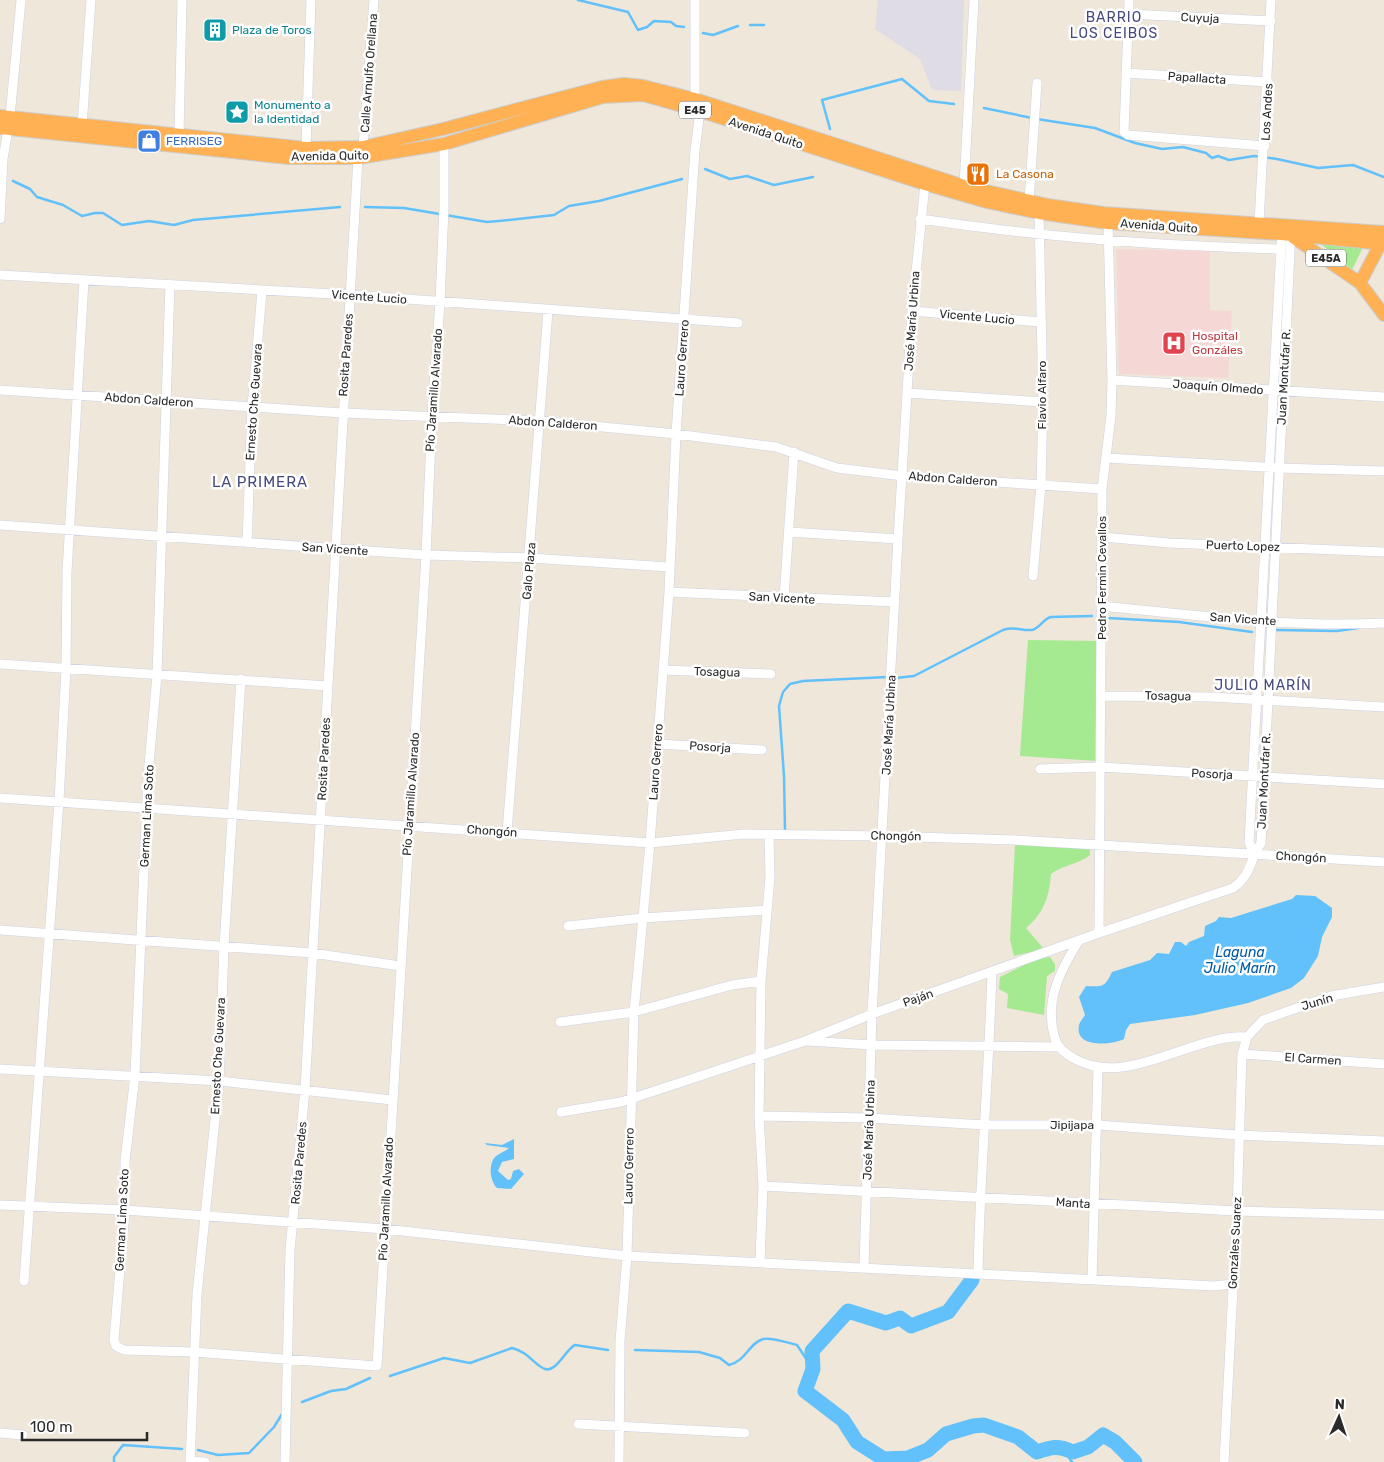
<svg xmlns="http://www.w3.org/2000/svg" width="1384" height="1462" viewBox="0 0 1384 1462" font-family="Rubik,sans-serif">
  <rect width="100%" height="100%" fill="#eee7da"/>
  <path fill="#dfdce5" d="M878 0H964L961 91 932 90 920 59 875 29Z"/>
  <path fill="#f5d8d6" d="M1116 249 1210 251V310L1232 311 1228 378 1119 374Z"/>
  <path fill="#a5ea91" d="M1321 244 1363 247 1352 270Z
    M1028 640 1098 641V761L1020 756Z
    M1015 845 1090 848V855C1080 864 1062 865 1051 874 1049 897 1044 913 1026 928L1044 949 1014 956 1010 940Z
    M1050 957 1055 964V971L1047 976 1044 1015 1007 1008 1008 994 999 989 1000 977 1036 959Z"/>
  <path fill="#62c1fa" d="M1296 895 1315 896 1332 908V917L1322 937 1318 956 1304 978 1291 988 1248 1003 1195 1015 1130 1024 1126 1030 1124 1039C1112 1045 1074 1049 1079 1025 1080 1022 1083 1018 1085 1015L1079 997 1086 986C1103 987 1105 987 1112 972L1150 960 1157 953 1169 954 1175 942H1181L1186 946 1189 942 1204 936 1205 926 1216 921 1219 917 1231 918 1292 899Z
    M514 1139V1159L502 1162 498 1171 508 1180 511 1179 513 1171 519 1169 524 1174 511 1189 497 1188C490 1181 488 1165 495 1157 499 1153 505 1152 509 1148L487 1145 485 1143 502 1145Z"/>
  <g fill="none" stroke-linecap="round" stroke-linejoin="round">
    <path stroke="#62c1fa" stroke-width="2.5" d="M578 0 628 12 638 30 647 27 654 21 671 22 676 26 684 27
      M750 25H764
      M703 33 713 35 738 26
      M984 108 1032 118
      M1037 119 1095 128 1135 143 1162 149 1183 147 1206 153 1212 158 1218 156 1229 160 1254 156 1277 159 1318 168 1353 165 1384 177
      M830 129 822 100 902 79 929 101 954 104
      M705 169 730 179 747 176 774 185 813 177
      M13 181 30 189 37 197 63 205 82 216 95 213H103L122 225 149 221 174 225 193 220 340 207
      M365 207 404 208 487 222 509 220 554 215 569 206 599 201 682 179
      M1108 618 1179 622 1252 632
      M1276 630 1337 631 1358 628
      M896 678 914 676 1003 630C1015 626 1021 631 1032 630 1039 629 1043 619 1051 617L1092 616
      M785 830 784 776 779 706 783 692 790 684 803 681 888 677
      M635 1350 699 1352 720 1358 729 1365C746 1361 749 1343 763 1339 772 1337 788 1343 797 1345L813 1369
      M390 1376 444 1358 470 1363 512 1348C529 1352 535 1366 545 1369 556 1373 566 1349 575 1345L608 1350
      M302 1402 331 1391 346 1389 370 1378
      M1062 1447 1072 1462
      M198 1450 218 1455 249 1453 274 1427 282 1414
      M114 1462V1457L123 1445 182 1449"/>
    <path stroke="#62c1fa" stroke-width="15" d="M972 1280 948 1312 911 1326 900 1318 886 1323 848 1311 812 1351 813 1369 805 1391 843 1420 857 1442 884 1459 908 1458 928 1450 946 1434 973 1426 984 1425 1018 1437 1037 1452C1051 1447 1058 1445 1073 1452L1088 1447 1103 1435 1115 1442 1135 1462"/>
    <g stroke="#cfd1e4" stroke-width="10">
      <path id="minor" d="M1129 0 1124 132 1128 135 1265 146
        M1128 14 1271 21
        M1126 73 1268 82
        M10 117 21 0
        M82 126 91 0
        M179 135 182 0
        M363 147 374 0
        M306 148 311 0
        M964 186 974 0
        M1029 201 1037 83
        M0 219 3 159 8 129
        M920 219C1040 237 1159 246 1280 249
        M1259 223 1271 0
        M0 275 351 295 738 323
        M170 284 157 675 148 776 135 1075 125 1161V1210L114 1340 116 1346 124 1350 193 1352 377 1366 426 555 432 416 440 302 444 208V144
        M912 311 1041 322
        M1112 380 1384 397
        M0 390 342 413 540 421 676 434 776 447 837 468 903 476 1102 489
        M907 393 1043 402
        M1106 458 1279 468 1384 471
        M0 525 426 555 530 558 669 567
        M789 532 898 539
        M1103 537 1169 543 1384 552
        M247 543 252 407 262 291
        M1033 576 1041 485 1043 402 1039 213
        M669 592 895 602
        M784 598 794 452
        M1101 606C1195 615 1290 628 1384 623
        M0 664 328 686
        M663 670 771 674
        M1102 696 1212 697 1384 707
        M657 744 762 750
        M1040 769 1101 767 1384 784
        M0 798 650 843 744 834 882 836 1014 840 1384 862
        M507 832 548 311
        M1254 854 1249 842 1282 229
        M568 926 643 918 767 910
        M0 930 312 953 400 966
        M1099 933 1102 489 1111 416 1112 380 1108 223
        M1078 942C1060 971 1045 1000 1054 1035 1057 1047 1063 1052 1073 1058 1127 1090 1192 1033 1247 1037
        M560 1022 634 1012 732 985 761 981
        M808 1041 871 1045 1058 1047
        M1242 1054 1384 1064
        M0 1069 219 1081 392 1100
        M561 1112 621 1102 694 1078 805 1041 872 1014 1099 933 1233 888C1252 874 1249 861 1261 843L1291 231
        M759 1116 869 1118 985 1125H1098L1238 1135 1384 1141
        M763 1186 1237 1211 1384 1215
        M0 1205 125 1210 385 1229 627 1256 1214 1286 1232 1284
        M760 1261 763 1186 759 1116 761 981 770 877 769 835
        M864 1267 872 1014 898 539 912 311 925 184
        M978 1273C980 1173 989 1072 992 971
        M1092 1280 1098 1068
        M24 1281 59 801 66 669 67 572 84 280
        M578 1424 745 1433
        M0 1433 23 1435
        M190 1461 205 1462
        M190 1462 197 1294 219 1081 224 946 241 679
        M285 1462 290 1250 305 1089 358 158
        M619 1462 620 1341 627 1256 634 1012 650 843 669 592 676 434 695 150 700 111 695 99V0
        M1224 1462 1237 1211 1242 1054 1247 1037 1263 1020 1331 996 1384 987"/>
    </g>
    <g stroke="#ccc" stroke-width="14">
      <path id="highway" d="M0 116 306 148 363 147 443 129 602 87 624 84 643 86 695 99 964 186 1048 205 1103 213 1384 232
        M0 128 289 158H358L444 144 603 97 643 95 700 111 925 184 987 202 1039 213 1108 223 1281 234 1384 244
        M1293 237 1360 283 1384 315
        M1360 283 1384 237"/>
    </g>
    <use href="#minor" stroke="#fff" stroke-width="9"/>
    <use href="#highway" stroke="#ffb154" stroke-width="12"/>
  </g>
  <defs>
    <g id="building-square" transform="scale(1.25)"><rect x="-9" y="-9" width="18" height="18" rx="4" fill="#0f9aa8" stroke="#fff"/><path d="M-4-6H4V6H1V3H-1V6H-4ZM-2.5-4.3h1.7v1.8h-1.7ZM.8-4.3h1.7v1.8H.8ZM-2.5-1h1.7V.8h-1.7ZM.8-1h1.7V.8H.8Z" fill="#fff"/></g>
    <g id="sight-square" transform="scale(1.25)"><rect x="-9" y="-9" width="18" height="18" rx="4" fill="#0f9aa8" stroke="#fff"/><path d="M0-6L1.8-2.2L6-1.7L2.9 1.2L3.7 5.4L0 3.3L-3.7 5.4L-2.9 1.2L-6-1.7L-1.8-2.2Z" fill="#fff"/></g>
    <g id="shop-square" transform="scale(1.25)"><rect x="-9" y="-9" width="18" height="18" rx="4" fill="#3f7fe0" stroke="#fff"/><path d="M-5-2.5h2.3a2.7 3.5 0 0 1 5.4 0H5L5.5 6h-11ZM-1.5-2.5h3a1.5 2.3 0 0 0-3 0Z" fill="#fff"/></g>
    <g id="restaurant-square" transform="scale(1.25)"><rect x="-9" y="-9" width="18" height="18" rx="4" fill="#e8710a" stroke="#fff"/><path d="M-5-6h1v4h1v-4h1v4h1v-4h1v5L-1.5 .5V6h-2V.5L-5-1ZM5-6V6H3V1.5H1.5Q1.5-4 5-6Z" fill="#fff"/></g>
    <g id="hospital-square" transform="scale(1.25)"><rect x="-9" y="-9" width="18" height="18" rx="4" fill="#e0444e" stroke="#fff"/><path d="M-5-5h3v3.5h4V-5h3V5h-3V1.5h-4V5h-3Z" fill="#fff"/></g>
  </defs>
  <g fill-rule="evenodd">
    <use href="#building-square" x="215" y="30"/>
    <use href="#sight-square" x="237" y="112"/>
    <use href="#shop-square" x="149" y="141"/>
    <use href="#restaurant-square" x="978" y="174"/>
    <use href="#hospital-square" x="1174" y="343"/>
  </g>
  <g text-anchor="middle" stroke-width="5" stroke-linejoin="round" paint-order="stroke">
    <g fill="#fff" stroke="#6a6a6a" stroke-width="1">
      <rect x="679" y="101.5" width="32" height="17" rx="4"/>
      <rect x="1306" y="249.5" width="40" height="17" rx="4"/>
    </g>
    <g font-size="11" font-weight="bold" fill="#2a2a2a">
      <text x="695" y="114">E45</text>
      <text x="1326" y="262">E45A</text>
    </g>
    <g font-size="12" fill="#2a2a2a" stroke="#fff">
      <text transform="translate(1200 18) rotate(3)" y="4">Cuyuja</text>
      <text transform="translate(369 73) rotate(-86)" y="4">Calle Arnulfo Orellana</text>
      <text transform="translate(1197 78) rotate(4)" y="4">Papallacta</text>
      <text transform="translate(1267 112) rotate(-87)" y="4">Los Andes</text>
      <text transform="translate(766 133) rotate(18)" y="4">Avenida Quito</text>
      <text transform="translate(330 156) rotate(-1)" y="4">Avenida Quito</text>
      <text transform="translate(1159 226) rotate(4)" y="4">Avenida Quito</text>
      <text transform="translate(369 297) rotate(4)" y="4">Vicente Lucio</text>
      <text transform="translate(977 317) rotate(5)" y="4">Vicente Lucio</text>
      <text transform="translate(912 321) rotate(-86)" y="4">José María Urbina</text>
      <text transform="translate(346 355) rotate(-86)" y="4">Rosita Paredes</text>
      <text transform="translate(682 358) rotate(-86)" y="4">Lauro Gerrero</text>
      <text transform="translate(1284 377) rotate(-87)" y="4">Juan Montufar R.</text>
      <text transform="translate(1218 387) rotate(4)" y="4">Joaquín Olmedo</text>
      <text transform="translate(434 390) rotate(-86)" y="4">Pío Jaramillo Alvarado</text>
      <text transform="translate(1042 395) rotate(-90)" y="4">Flavio Alfaro</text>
      <text transform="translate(149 400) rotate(4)" y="4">Abdon Calderon</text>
      <text transform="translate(254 402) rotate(-86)" y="4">Ernesto Che Guevara</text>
      <text transform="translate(553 423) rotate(4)" y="4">Abdon Calderon</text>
      <text transform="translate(953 479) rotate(4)" y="4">Abdon Calderon</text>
      <text transform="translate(1243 546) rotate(2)" y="4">Puerto Lopez</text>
      <text transform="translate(335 549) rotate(4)" y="4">San Vicente</text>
      <text transform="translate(529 571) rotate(-85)" y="4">Galo Plaza</text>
      <text transform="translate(1102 578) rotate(-90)" y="4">Pedro Fermin Cevallos</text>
      <text transform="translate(782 598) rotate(3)" y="4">San Vicente</text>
      <text transform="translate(1243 619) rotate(4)" y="4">San Vicente</text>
      <text transform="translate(717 672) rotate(2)" y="4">Tosagua</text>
      <text transform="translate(1168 696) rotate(1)" y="4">Tosagua</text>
      <text transform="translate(889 725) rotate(-87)" y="4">José María Urbina</text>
      <text transform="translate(710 747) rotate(4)" y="4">Posorja</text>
      <text transform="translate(324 759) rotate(-87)" y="4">Rosita Paredes</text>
      <text transform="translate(656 762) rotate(-86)" y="4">Lauro Gerrero</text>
      <text transform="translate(1212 774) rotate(3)" y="4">Posorja</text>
      <text transform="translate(1264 781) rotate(-87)" y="4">Juan Montufar R.</text>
      <text transform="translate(411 794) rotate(-86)" y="4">Pío Jaramillo Alvarado</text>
      <text transform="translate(147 816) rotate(-87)" y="4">German Lima Soto</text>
      <text transform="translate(492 831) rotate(4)" y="4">Chongón</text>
      <text transform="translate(896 836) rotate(1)" y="4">Chongón</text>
      <text transform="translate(1301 857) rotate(3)" y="4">Chongón</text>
      <text transform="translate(918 998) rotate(-20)" y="4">Paján</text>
      <text transform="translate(1317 1002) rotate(-17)" y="4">Junín</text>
      <text transform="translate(218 1056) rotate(-87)" y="4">Ernesto Che Guevara</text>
      <text transform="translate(1313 1059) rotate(4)" y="4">El Carmen</text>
      <text x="1072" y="1129">Jipijapa</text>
      <text transform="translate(869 1130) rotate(-88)" y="4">José María Urbina</text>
      <text transform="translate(299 1163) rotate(-85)" y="4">Rosita Paredes</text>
      <text transform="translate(629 1166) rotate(-89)" y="4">Lauro Gerrero</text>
      <text transform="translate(386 1199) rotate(-87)" y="4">Pío Jaramillo Alvarado</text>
      <text transform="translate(1073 1203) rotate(4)" y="4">Manta</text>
      <text transform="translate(122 1220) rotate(-87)" y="4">German Lima Soto</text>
      <text transform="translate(1235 1243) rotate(-87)" y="4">Gonzáles Suarez</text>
    </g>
    <g font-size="12" fill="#0d838f" stroke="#fff" text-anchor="start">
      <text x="232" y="34">Plaza de Toros</text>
      <text x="254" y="109">Monumento a<tspan x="254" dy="14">la Identidad</tspan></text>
    </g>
    <g font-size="12" fill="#366cbe" stroke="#fff" text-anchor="start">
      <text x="166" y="145">FERRISEG</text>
    </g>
    <g font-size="12" fill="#c56008" stroke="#fff" text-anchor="start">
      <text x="996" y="178">La Casona</text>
    </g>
    <g font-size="12" fill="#be3a42" stroke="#fff" text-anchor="start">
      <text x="1192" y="340">Hospital<tspan x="1192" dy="14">Gonzáles</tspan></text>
    </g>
    <g font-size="14" letter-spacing="1" fill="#46497f" stroke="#fff">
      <text x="1114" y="22">BARRIO<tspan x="1114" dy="16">LOS CEIBOS</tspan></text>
      <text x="1263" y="690">JULIO MARÍN</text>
    </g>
    <g font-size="14" font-style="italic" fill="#005ba8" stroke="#fff">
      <text x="1240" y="957">Laguna<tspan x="1240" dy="16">Julio Marín</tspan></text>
    </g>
    <g font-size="15" letter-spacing="1" fill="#46497f" stroke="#fff">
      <text x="260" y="487">LA PRIMERA</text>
    </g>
  </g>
  <g transform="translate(1339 1417) rotate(3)" stroke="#ffffff" stroke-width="4" paint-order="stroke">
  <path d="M0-4L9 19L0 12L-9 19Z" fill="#2a2a2a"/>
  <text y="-8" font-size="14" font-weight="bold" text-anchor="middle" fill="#2a2a2a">N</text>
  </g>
  <path d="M22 1432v8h125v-8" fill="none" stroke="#2a2a2a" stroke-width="2.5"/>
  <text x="30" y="1432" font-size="15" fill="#2a2a2a" stroke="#ffffff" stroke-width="4" paint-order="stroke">100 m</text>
</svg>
